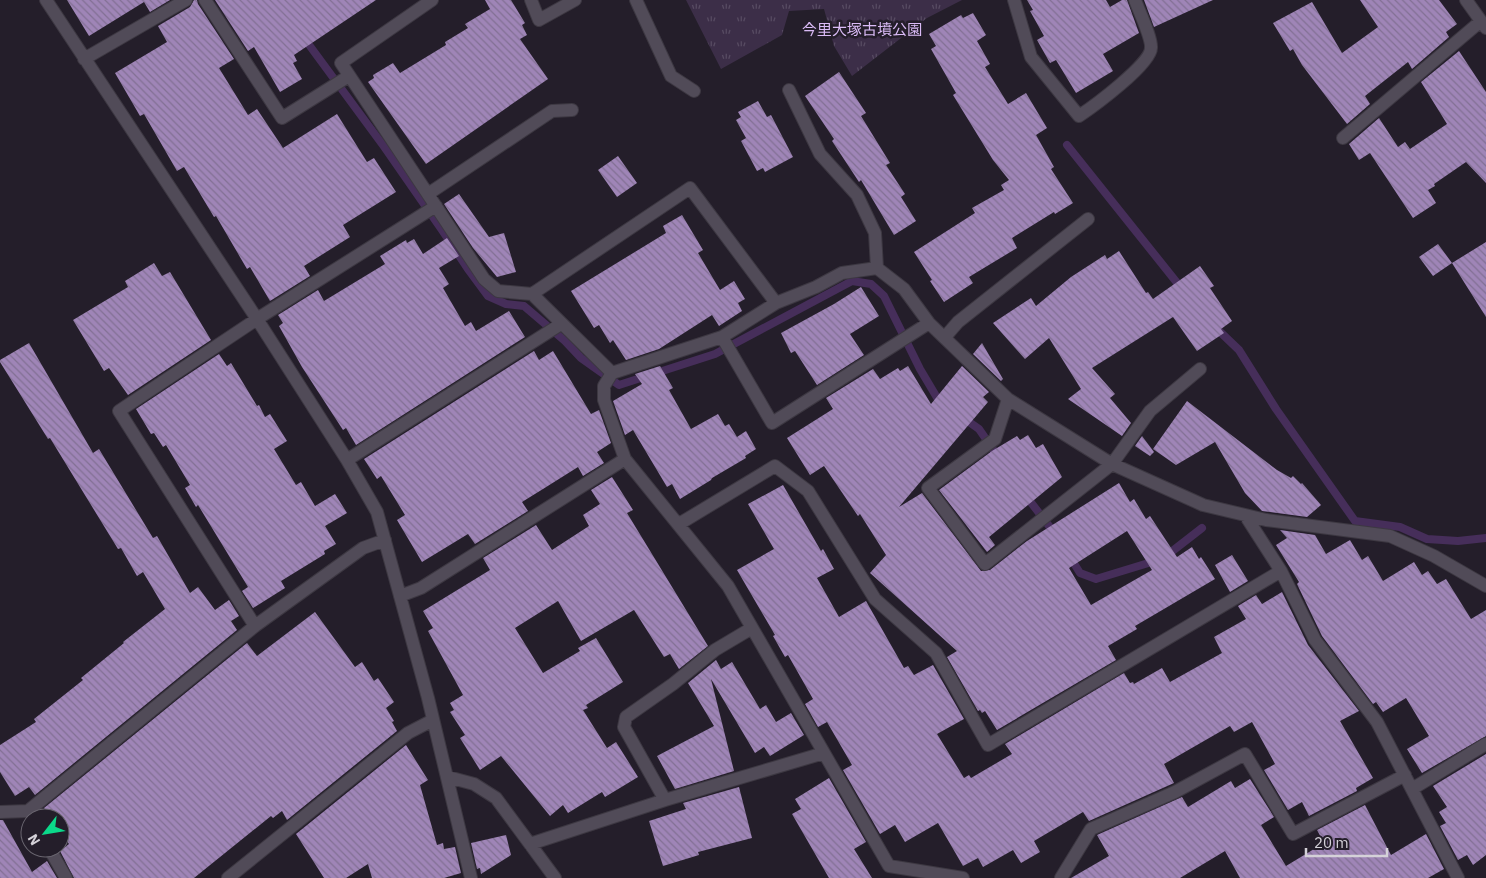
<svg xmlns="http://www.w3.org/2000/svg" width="1486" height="878" viewBox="0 0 1486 878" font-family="'IBM Plex Sans','Noto Sans JP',sans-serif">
  <defs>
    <pattern id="park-tufts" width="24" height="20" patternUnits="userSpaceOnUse" patternTransform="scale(1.25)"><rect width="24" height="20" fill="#3c2e48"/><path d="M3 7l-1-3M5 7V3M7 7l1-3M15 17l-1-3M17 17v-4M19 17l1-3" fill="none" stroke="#574b62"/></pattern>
    <pattern id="building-back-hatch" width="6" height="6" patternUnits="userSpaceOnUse" patternTransform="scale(1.25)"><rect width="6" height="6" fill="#9f85b7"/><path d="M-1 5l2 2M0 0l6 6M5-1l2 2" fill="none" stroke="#827094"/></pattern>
  </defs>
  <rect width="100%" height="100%" fill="#241e2a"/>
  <path fill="url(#park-tufts)" d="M686 0H962L927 18 852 76 834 46 824 9 789 11 782 35 721 69Z"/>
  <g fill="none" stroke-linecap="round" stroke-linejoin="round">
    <path stroke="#462e5a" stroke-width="8" d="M304 38 385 148 442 230 468 269 488 296 506 304 524 306 565 341 581 358 619 385 715 354 852 281 871 284 884 296 920 369 939 401 943 403
      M1067 145 1182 289
      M1216 328 1239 350 1276 409 1355 521 1400 527 1427 539 1458 541 1486 538
      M962 417 979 429 999 458
      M1026 496 1056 535
      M1166 556 1202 528
      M1070 557 1080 573 1096 579 1155 561"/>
  </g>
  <path fill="url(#building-back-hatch)" fill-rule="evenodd" d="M67 0H170L150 12 144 2 89 36Z
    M194 0H197L198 4 234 59 219 68 248 115 257 109 283 148 337 114 367 162 374 158 396 192 343 225 350 237 304 266 310 276 270 301 250 267 247 269 216 216 214 217 184 167 177 171 144 114 140 116 115 73 167 42 158 26 190 7Z
    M215 0H376L294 55 297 61 293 63 302 79 280 92 254 47 248 51Z
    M485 0H511L525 23 522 25 527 35 520 39 548 79 426 164 368 82 374 78 373 75 393 63 400 73 446 45 445 42 468 28 465 24 490 9Z
    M1027 0H1106L1110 7 1122 0H1127L1139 33 1103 54 1113 71 1076 93 1056 60 1050 63 1037 40 1044 36 1030 11 1033 10Z
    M1144 0H1213L1154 27Z
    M1360 0H1439L1457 24 1446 32 1449 37 1412 69 1408 62 1365 96 1370 104 1347 124 1302 65 1293 49 1290 51 1273 23 1312 2 1342 53 1378 27Z
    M973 13 986 35 977 41 990 64 985 67 1008 104 1026 93 1047 128 1036 135 1054 167 1051 169 1073 203 1055 214 1054 212 1012 238 1017 248 969 277 973 283 944 302 930 281 932 280 914 252 975 213 972 208 1004 190 1001 185 1009 180 993 160 953 95 956 93 931 49 936 46 929 34 961 15 963 18Z
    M1459 51 1486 92V183L1466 162 1434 184 1435 186 1428 190 1436 203 1413 218 1370 153 1359 160 1349 144 1379 118 1398 147 1405 142 1410 149 1447 124 1421 82Z
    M839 72 866 113 861 116 890 163 886 165 905 194 901 197 916 221 894 235 861 180 859 182 832 141 834 139 805 96Z
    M758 101 767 117 771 115 793 157 765 172 763 168 757 171 741 141 746 138 736 120 741 117 738 112Z
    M618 156 637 183 617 197 598 170Z
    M459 194 489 237 504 233 516 272 497 277 473 248 444 204Z
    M682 215 703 250 698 253 720 290 734 281 745 299 738 303 742 311 719 326 712 315 659 349 626 360 613 340 610 343 599 325 594 328 571 291 666 233 663 226Z
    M447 238 459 256 439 268 449 284 443 288 465 326 471 322 476 331 509 311 525 337 356 445 346 428 343 430 302 367 279 326 283 323 278 315 318 290 324 301 385 264 380 256 406 240 407 243 414 239 423 254Z
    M1486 242V317L1452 263Z
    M1438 244 1452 263 1433 276 1419 257Z
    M1119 251 1146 293 1148 292 1153 299 1200 266 1214 286 1210 288 1232 321 1221 329 1224 333 1197 351 1173 317 1092 368 1115 394 1110 398 1131 423 1122 436 1068 399 1081 389 1049 338 1025 359 993 323 1031 298 1036 306 1071 277 1105 255 1107 259Z
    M154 263 162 276 170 272 211 340 128 395 109 368 104 371 73 320 128 287 125 281Z
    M861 287 879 316 850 334 864 355 817 385 795 351 791 353 781 333 834 304Z
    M29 343 93 453 99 449 153 538 157 536 190 593 198 587 215 610 229 600 239 616 231 621 237 630 35 795 29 787 15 796 0 772V745L36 722 34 719 83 680 81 678 124 643 123 642 165 609 143 572 137 576 121 548 118 549 50 438 48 439 0 362V360Z
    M982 343 1003 379 1001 381 973 354Z
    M534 351 539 360 553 351 591 414 599 410 611 443 597 452 604 463 583 476 578 467 543 489 522 502 528 511 475 544 468 534 422 562 397 520 405 515 381 476 377 479 364 459Z
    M219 354 227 366 231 363 257 406 259 405 265 417 270 414 287 441 274 449 296 485 301 482 315 506 335 494 347 513 325 526 336 544 324 551 325 554 281 581 285 588 253 608 242 591 248 587 198 505 196 507 185 488 190 485 166 445 163 447 154 433 151 434 136 409Z
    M660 366 673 388 669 390 691 429 718 414 725 426 729 424 737 437 746 431 756 449 745 456 746 458 712 478 711 480 680 499 672 484 667 487 633 430 625 435 613 401 642 384 635 374Z
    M908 366 931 404 962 366 989 392 983 397 988 402 899 507 922 493 981 571 990 570 1027 541 1119 483 1130 502 1134 499 1146 519 1150 516 1177 557 1192 547 1199 559 1201 557 1215 579 1135 626 1137 629 1108 646 1116 660 997 730 985 711 982 713 980 710 978 711 947 657 957 651 870 573 886 555 860 514 858 516 824 466 810 475 787 438 833 409 826 398 873 369 880 379 898 368 900 371ZM1127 531 1152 570 1091 605 1069 568Z
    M1187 401 1277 470 1291 478 1293 476 1301 484 1302 483 1321 505 1307 517 1262 511 1245 493 1215 442 1176 465 1153 449Z
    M1028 435 1036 448 1043 444 1062 477 989 537 995 545 987 552 939 490 992 451 1017 436 1020 440Z
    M1142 436 1154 452 1150 456 1135 446Z
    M612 477 633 510 627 513 708 646 679 669 670 654 664 657 634 610 581 641 558 601 515 628 543 673 580 651 578 648 596 638 623 682 586 705 588 708 583 710 607 748 616 742 638 777 605 797 602 792 568 813 563 805 550 816 501 756 480 770 460 738 465 735 450 712 454 710 450 703 463 695 428 631 433 628 423 611 490 570 483 558 536 525 552 550 589 526 583 515 600 504 591 490Z
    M783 485 821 551 823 549 834 569 817 578 839 617 866 601 904 668 908 666 914 675 933 665 964 719 937 734 964 778 969 775 971 778 1012 754 1005 744 1124 673 1130 683 1133 682 1134 684 1162 668 1170 682 1222 653 1214 637 1246 619 1238 606 1256 595 1262 604 1282 592 1308 645 1359 711 1340 721 1373 778 1356 788 1357 791 1309 816 1302 802 1288 810 1264 770 1275 764 1252 722 1234 732 1230 726 1164 764 1174 783 1089 821 1083 812 1034 841 1040 852 1021 863 1013 850 983 867 978 858 963 866 938 823 905 842 895 825 880 834 843 770 852 765 827 722 818 727 805 704 813 699 788 655 785 657 773 636 775 635 737 570 774 549 748 504Z
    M1280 530 1315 535 1326 554 1350 540 1362 560 1368 556 1383 581 1414 562 1422 575 1428 571 1437 584 1446 579 1471 619 1486 610V736L1422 773 1407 749 1429 736 1406 698 1383 712 1376 702 1373 704 1322 636 1297 584 1299 582 1276 545 1287 538Z
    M1232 555 1248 581 1230 592 1215 565Z
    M315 612 355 667 362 662 374 681 378 678 394 702 386 708 394 721 392 722 397 731 287 820 282 811 273 818 271 816 194 878H74L60 851 69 844 60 831V818H51L44 808 247 643 257 656Z
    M716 660 721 669 732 662 760 709 766 705 776 722 791 713 804 735 770 756 764 747 755 753 711 679 734 771 675 789 657 756 714 726 688 683Z
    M406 745 428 780 420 785 437 845 443 843 444 849 455 847 461 873 444 878H372L368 864 346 878H324L296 834Z
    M1486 754V855L1473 865 1467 855 1458 860 1440 826 1446 823 1439 812 1447 807 1433 786Z
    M829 778 866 842 854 849 872 878H829L792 814 801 809 795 799Z
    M1250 779 1274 817 1261 825 1286 866 1324 843 1317 830 1365 805 1391 855 1426 834 1444 869 1428 878H1240L1225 851 1180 878H1071L1109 856 1097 835 1182 797 1188 807 1231 781 1235 788Z
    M739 787 752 838 698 852 699 855 663 866 649 821 686 809 683 803Z
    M0 820H3L32 872 47 861 57 878H0Z
    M506 835 511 855 481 874 480 868 477 869 471 843Z"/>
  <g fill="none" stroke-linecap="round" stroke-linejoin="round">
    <g stroke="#3d3842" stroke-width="14">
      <path id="street" d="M46 0 257 319 347 460 377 512 428 698 471 878
        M205 0 282 118 349 76
        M432 0 341 63 484 279 498 291 532 294
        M531 0 539 20 575 0
        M636 0 671 76 694 91
        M1014 0 1031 57 1079 116C1094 106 1151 64 1151 48 1152 38 1139 11 1135 0
        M1466 0 1486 28
        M84 59 186 0
        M789 90 820 154 857 195 875 233 877 268
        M1343 138 1481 21
        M428 194 552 111 572 110
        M722 337 772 423 929 323
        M945 337 958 322 1088 219
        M612 373 722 337 776 303
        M1008 399 995 439 928 488 985 564 1112 464 1150 411 1200 369
        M347 460 561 324
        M1245 515 1281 571 1315 640 1377 722 1458 878
        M679 524 775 466 808 491 875 599 936 653 988 745 1281 571
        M400 596 421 588 625 459
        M255 626 119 411 257 319 436 206
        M448 777 474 784 496 798 555 878
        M1412 789 1486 744
        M665 800 624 727 626 717 673 684 715 650 752 628
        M0 812 28 811 255 626 363 548 385 540
        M530 844 665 800 824 753
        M49 848 66 878
        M228 878 408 733 433 720
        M963 878 889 866 728 586 625 459 604 400V386L612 373 532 294 690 188 776 303 816 287 842 273 877 268 904 289 929 323 1008 399 1112 464 1203 505 1266 520 1390 536 1434 556 1486 586
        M1061 878 1091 829 1175 792 1245 754 1293 834 1405 775"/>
    </g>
    <use href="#street" stroke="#514b58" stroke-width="12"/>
  </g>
  <g text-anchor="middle" stroke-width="5" stroke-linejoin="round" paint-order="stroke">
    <g font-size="15" fill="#dabbf6" stroke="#241e2a">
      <text x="862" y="35">今里大塚古墳公園</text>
    </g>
  </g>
  <g transform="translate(45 833) rotate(239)"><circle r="24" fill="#241e2a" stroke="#6a6670"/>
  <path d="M0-4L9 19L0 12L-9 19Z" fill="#0bd98a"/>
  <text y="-8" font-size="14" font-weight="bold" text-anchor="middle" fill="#d4d1d8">N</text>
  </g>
  <path d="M1306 848v8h81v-8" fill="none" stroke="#d4d1d8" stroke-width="2.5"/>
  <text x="1314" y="848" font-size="15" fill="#d4d1d8" stroke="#241e2a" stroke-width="4" paint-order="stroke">20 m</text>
</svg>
